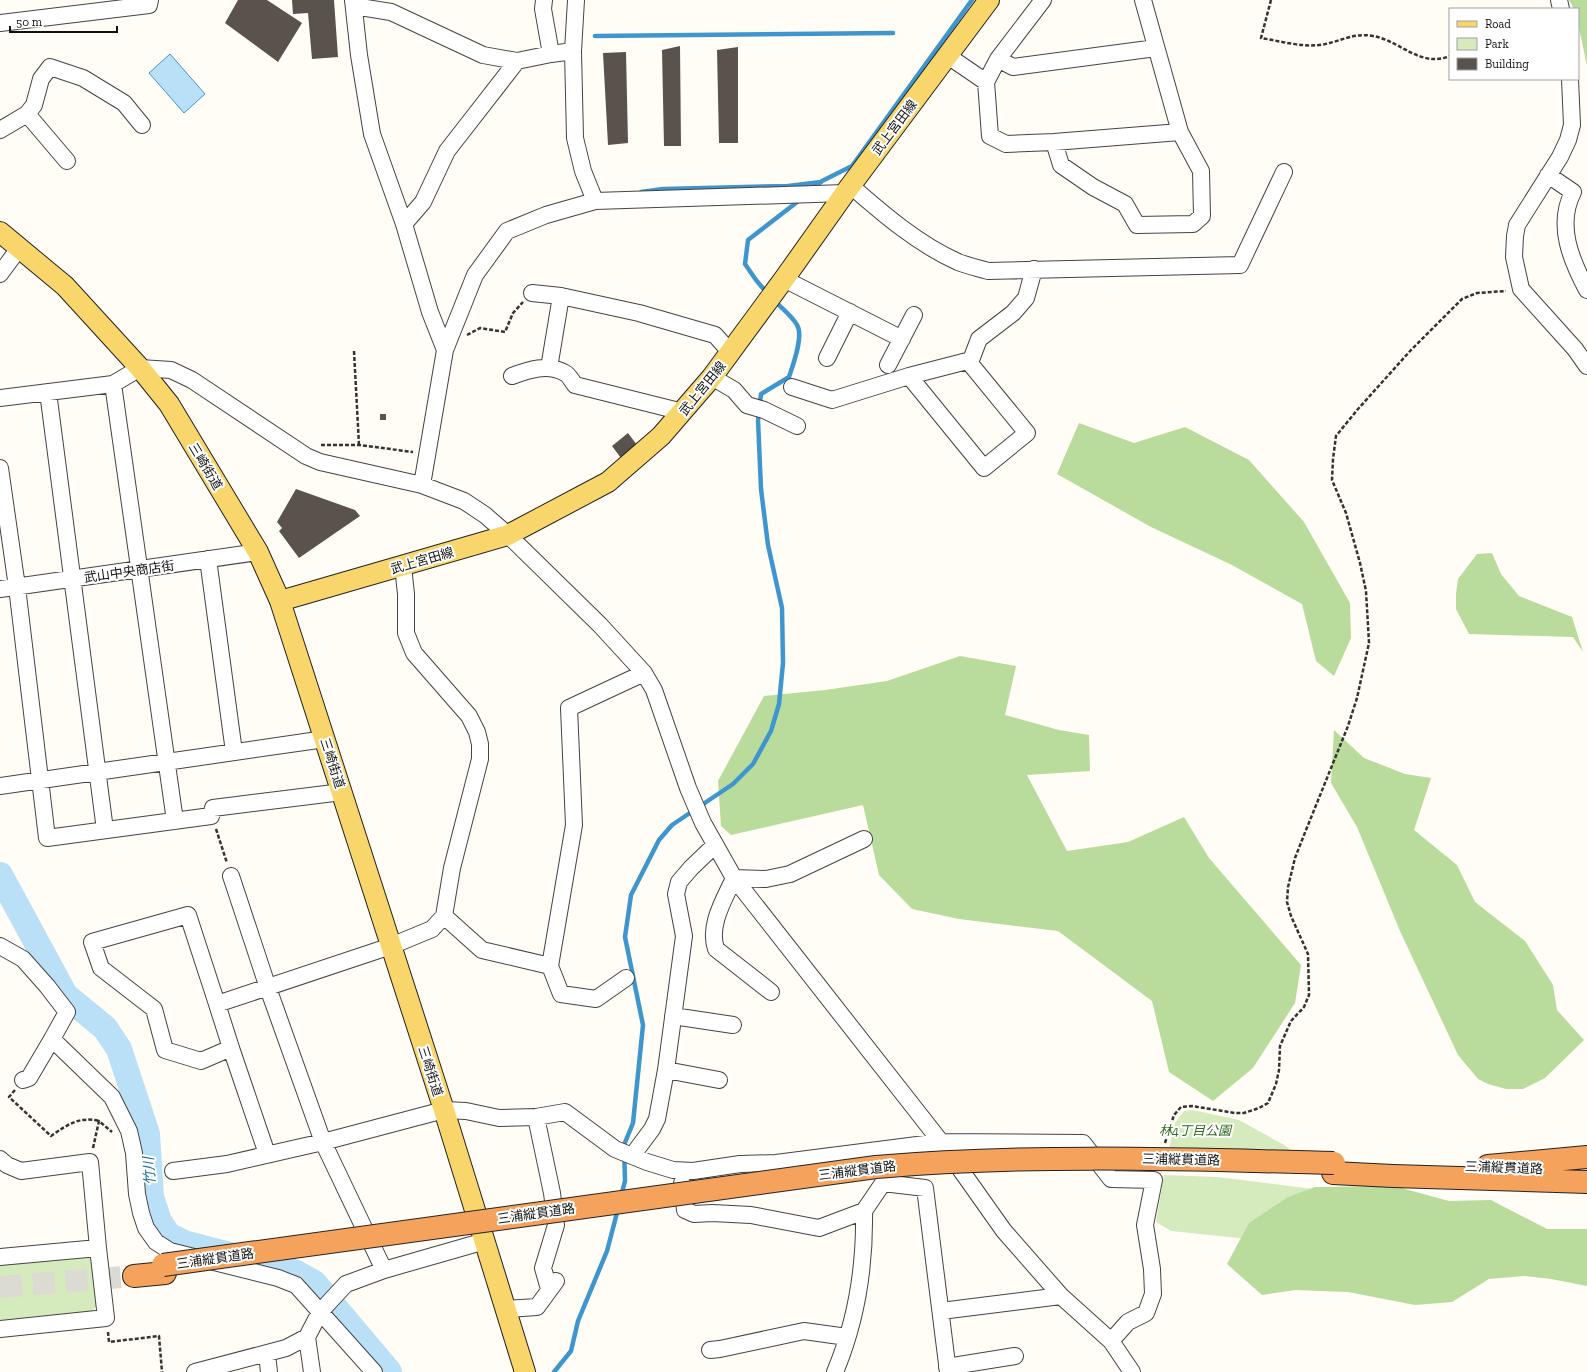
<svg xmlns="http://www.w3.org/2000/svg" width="1587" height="1372" viewBox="0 0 1587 1372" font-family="'Zilla Slab','Noto Sans JP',serif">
  <rect width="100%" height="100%" fill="#fffdf5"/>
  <path fill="#d5ebbd" d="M1193 1110 1239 1120 1286 1146 1292 1152 1169 1148 1175 1123 1184 1111Z
    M1164 1175 1218 1177 1313 1189 1248 1239 1171 1231 1156 1222Z
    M85 1256 93 1260 98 1304 91 1313 0 1322V1265Z"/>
  <path fill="#b9dc9c" d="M1569 0H1587V66L1578 23V9H1574Z
    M1079 423 1134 443 1185 427 1249 460 1304 522 1350 603 1351 638 1334 676 1316 661 1302 604 1232 565 1151 527 1057 474Z
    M1492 553 1501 574 1519 596 1572 617 1583 652 1573 637 1469 634 1456 609V594L1458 579 1477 554Z
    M960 656 1016 666 1005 715 1059 730 1089 735 1090 771 1027 775 1067 851 1128 842 1184 817 1209 858 1301 965 1295 1003 1253 1068 1213 1101 1169 1072 1152 1001 1058 931 959 919 912 909 879 875 863 805 731 835 721 826 718 781 764 696 825 690 887 681Z
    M1334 730 1364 758 1405 774 1431 778 1414 830 1457 865 1475 902 1525 941 1553 985 1557 1010 1584 1040 1545 1078 1523 1089H1506L1488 1084 1478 1079 1458 1055 1400 931 1357 827 1331 783Z
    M1394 1186 1449 1201 1491 1200 1547 1229H1587V1286L1551 1279 1525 1276 1489 1279 1452 1302 1415 1305 1348 1292 1295 1290 1262 1295 1227 1264 1249 1223 1288 1197 1315 1187Z"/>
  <path fill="#b9e0f7" stroke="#3f96cf" d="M170 54 205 94 184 113 149 73Z"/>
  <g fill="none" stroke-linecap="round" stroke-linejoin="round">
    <path stroke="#3f96cf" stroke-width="4.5" d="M595 36 893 33
      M811 190 822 181 852 166 972 0
      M641 192 663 189 788 186 821 182
      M767 293 756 280 745 264 748 240 801 199
      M621 1196 625 1181 624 1145 633 1123 643 1025 625 937 631 895 659 840 672 825 733 784 753 764 771 731 779 704 783 663 782 608 768 545 761 489 758 420 761 394 789 377C793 365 804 336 797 325 792 316 781 308 774 300
      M554 1372 571 1351 578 1321 607 1251 618 1209"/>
    <path stroke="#b9e0f7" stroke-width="26" d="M0 875 65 995 105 1028 119 1049 147 1134 151 1197 159 1221 168 1235 184 1243 294 1272 314 1283 389 1372"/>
  </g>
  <path fill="#5a524d" d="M238 0H267L302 23 278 62 225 23Z
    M292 0H334L338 57 312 59 308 13 293 14Z
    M680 46 681 146H664L662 50Z
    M738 47V143H719L717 50Z
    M626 52 628 143 608 145 603 53Z
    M380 414H386V420H380Z
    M628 433 637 445 621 458 612 446Z
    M296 489 355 510 360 516 299 558 279 531 282 528 277 522Z"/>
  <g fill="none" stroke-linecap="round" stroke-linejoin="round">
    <path stroke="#dbdad3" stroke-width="22" stroke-dasharray="22 11" stroke-linecap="butt" d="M0 1287 134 1276"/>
    <g stroke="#444" stroke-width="18">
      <path id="minor" d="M353 0 359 55 372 134 404 224 430 312 445 350
        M544 0 543 9 551 54
        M576 0 573 51 575 138 583 171 595 201
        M1043 0 998 59 986 82 990 136 1006 144 1054 142 1180 132
        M1559 0 1561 9
        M354 6 391 12 483 55 517 61
        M0 23 149 5 150 0
        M948 56 986 82
        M998 59 1013 67 1156 48
        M1570 79 1572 125 1568 140 1560 157 1517 225 1515 236 1514 257 1521 289 1575 349 1587 366
        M27 114 67 161
        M0 130 27 114 34 105 41 79 50 67 83 78 124 103 142 125
        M1054 142 1061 165 1093 187 1125 204 1137 225 1193 224 1202 216 1201 171 1180 132 1143 0
        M1548 175 1573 192C1556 225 1571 260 1587 290
        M850 185C883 214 918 244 958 262 968 266 978 268 988 271L1240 265 1284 172
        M404 224 423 202 447 151 517 61 551 54 573 51
        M0 274 20 247
        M784 279 902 339
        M532 293 561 296 639 313 715 335 731 353
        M827 358 850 312
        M888 365 914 315
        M549 368 561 296
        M512 376C528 370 548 363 565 373 569 375 572 381 575 385L683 412
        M909 376 984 468 1027 433 968 361
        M712 377 734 390 747 405 764 410 797 426
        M113 384 175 821
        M792 387 832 400 909 376 971 360 979 339 1013 313 1026 298 1034 269
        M48 392 105 830
        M0 398 113 384 140 368 171 370 192 380 306 456 320 462 422 485 464 501 485 515 508 535 600 625 644 673 654 690 688 788 703 823 734 878 941 1142 1004 1231 1061 1296 1111 1341 1132 1372
        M0 468 17 587 47 838 211 816 213 808 342 792
        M422 485 445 350 475 275 507 231 546 215 595 201 845 193
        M208 559 234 752
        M403 566 406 594V633L414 653 469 716 477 732 480 744V759L452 868 444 916
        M0 589 258 552
        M0 786 325 739
        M231 876 268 988 323 1142 384 1270
        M0 946 23 959 47 986 67 1012 52 1039
        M550 966 561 994 596 999 626 978
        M771 992 716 949C708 925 724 900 734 878L766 879 790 874 864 839
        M217 1004 231 1048
        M673 1016 733 1025
        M666 1070 719 1080
        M23 1080 29 1078 52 1039 112 1097 129 1131 134 1153 137 1194 141 1213 146 1228 156 1242 170 1251 278 1278 296 1285 374 1372
        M536 1117 552 1193 556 1225 543 1268 549 1289
        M267 1154 231 1048 201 1061 165 1050 154 1009 101 968 92 942 188 915 217 1004 391 946 432 929 444 916 482 950 550 966 574 825 569 708 644 673
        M632 1156 652 1129 657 1119 666 1070 684 936 676 894 679 882 691 868 715 845
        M0 1159 7 1165 21 1171 90 1162 98 1248
        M173 1171 227 1164 323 1142 444 1110 466 1111 499 1118 536 1117 565 1112 615 1149 647 1162 673 1170 693 1171 740 1164 776 1163 941 1142 1083 1143 1111 1179 1154 1180 1145 1225 1152 1269 1153 1294 1146 1313 1128 1322 1111 1341
        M682 1183 685 1210 694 1214 712 1213 751 1215 819 1228 864 1211 883 1183 886 1156
        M883 1183 925 1188 948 1372
        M0 1257 98 1248 106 1318 0 1329
        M506 1309 537 1307 556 1281
        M941 1311 1061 1296
        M307 1337 312 1372
        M710 1350 720 1349 804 1331 847 1337
        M267 1354 269 1372
        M947 1367 1015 1356
        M195 1372 286 1348 307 1337 320 1312 346 1284 384 1270 485 1241
        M835 1372C856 1322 865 1265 864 1211"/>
    </g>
    <g stroke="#222" stroke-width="22">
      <path id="major" d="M0 232 65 286 140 368 169 404 258 552 280 601 444 1110 525 1372
        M280 601 508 535 608 482 661 436 712 377 784 279 845 193 989 0"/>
    </g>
    <g stroke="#222" stroke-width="24">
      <path id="highway" d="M1488 1166 1587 1157
        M1333 1173 1393 1176 1587 1182
        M134 1276 165 1273"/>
    </g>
    <path stroke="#333" stroke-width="2.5" stroke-dasharray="4 2" stroke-linecap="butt" d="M1271 0 1261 38C1280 41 1300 47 1319 45 1338 43 1353 32 1373 36 1401 41 1420 68 1450 56
      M467 335 480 328 505 332 513 313 523 302
      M354 351 359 445
      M321 445H359L413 452
      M216 829 227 863
      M15 1090 9 1097 51 1136C67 1125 79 1116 99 1121
      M1165 1143 1174 1115 1181 1107 1192 1106 1235 1113H1244L1259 1108 1268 1103 1276 1084 1279 1070 1280 1046 1291 1021 1304 1007 1309 995 1308 954 1291 916 1287 902 1288 887 1295 858 1304 835 1348 726 1357 698 1369 643 1366 591 1360 563 1346 513 1332 480 1333 459 1336 436 1358 409 1411 350 1462 299 1477 293 1506 291
      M93 1148 99 1121 112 1132
      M108 1332 109 1342 159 1336 162 1372"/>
    <use href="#minor" stroke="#fff" stroke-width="16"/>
    <use href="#major" stroke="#f9d66b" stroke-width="20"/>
    <use href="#highway" stroke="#f5a25d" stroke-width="22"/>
    <g stroke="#222" stroke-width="24" stroke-linecap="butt">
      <path id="highway-bridge" d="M163 1265 876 1167C1030 1154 1180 1159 1334 1163"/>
    </g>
    <use href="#highway-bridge" stroke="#f5a25d" stroke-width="22"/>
  </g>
  <g text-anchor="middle" stroke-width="4" stroke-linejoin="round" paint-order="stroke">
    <g font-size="13" fill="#111" stroke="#fff">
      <text transform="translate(894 127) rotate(-53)" y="5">武上宮田線</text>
      <text transform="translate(702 388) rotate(-51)" y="5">武上宮田線</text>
      <text transform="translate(206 466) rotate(59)" y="5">三崎街道</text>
      <text transform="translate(422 560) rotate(-16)" y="5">武上宮田線</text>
      <text transform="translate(129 571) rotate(-8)" y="5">武山中央商店街</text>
      <text transform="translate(333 763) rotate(72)" y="5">三崎街道</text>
      <text transform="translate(431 1071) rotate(72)" y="5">三崎街道</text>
      <text transform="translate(1181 1159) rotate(1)" y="5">三浦縦貫道路</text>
      <text transform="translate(1504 1167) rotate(2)" y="5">三浦縦貫道路</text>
      <text transform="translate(857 1170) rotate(-7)" y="5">三浦縦貫道路</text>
      <text transform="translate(536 1213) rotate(-8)" y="5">三浦縦貫道路</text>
      <text transform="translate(215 1258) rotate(-8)" y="5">三浦縦貫道路</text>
    </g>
    <g font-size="13" font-style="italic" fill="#2f6b1f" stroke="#fff">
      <text x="1195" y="1135">林4丁目公園</text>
    </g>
    <g font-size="14" font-style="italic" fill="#1768a6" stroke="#fff">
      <text transform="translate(149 1171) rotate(-94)" y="5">竹川</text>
    </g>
  </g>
  <rect x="1449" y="8" width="130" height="72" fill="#ffffff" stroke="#a0a0a0"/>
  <rect x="1457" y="21" width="20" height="6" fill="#f9d66b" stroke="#a0a0a0"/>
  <text x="1485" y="28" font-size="12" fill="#111111">Road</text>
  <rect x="1457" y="38" width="20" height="12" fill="#d5ebbd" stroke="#a0a0a0"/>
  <text x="1485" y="48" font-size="12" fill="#111111">Park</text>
  <rect x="1457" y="58" width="20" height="12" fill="#5a524d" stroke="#a0a0a0"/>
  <text x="1485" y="68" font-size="12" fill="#111111">Building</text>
  <path d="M10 26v6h107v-6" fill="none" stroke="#111111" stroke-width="2"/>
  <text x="16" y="26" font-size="12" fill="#111111" stroke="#ffffff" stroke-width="3" paint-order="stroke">50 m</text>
</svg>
